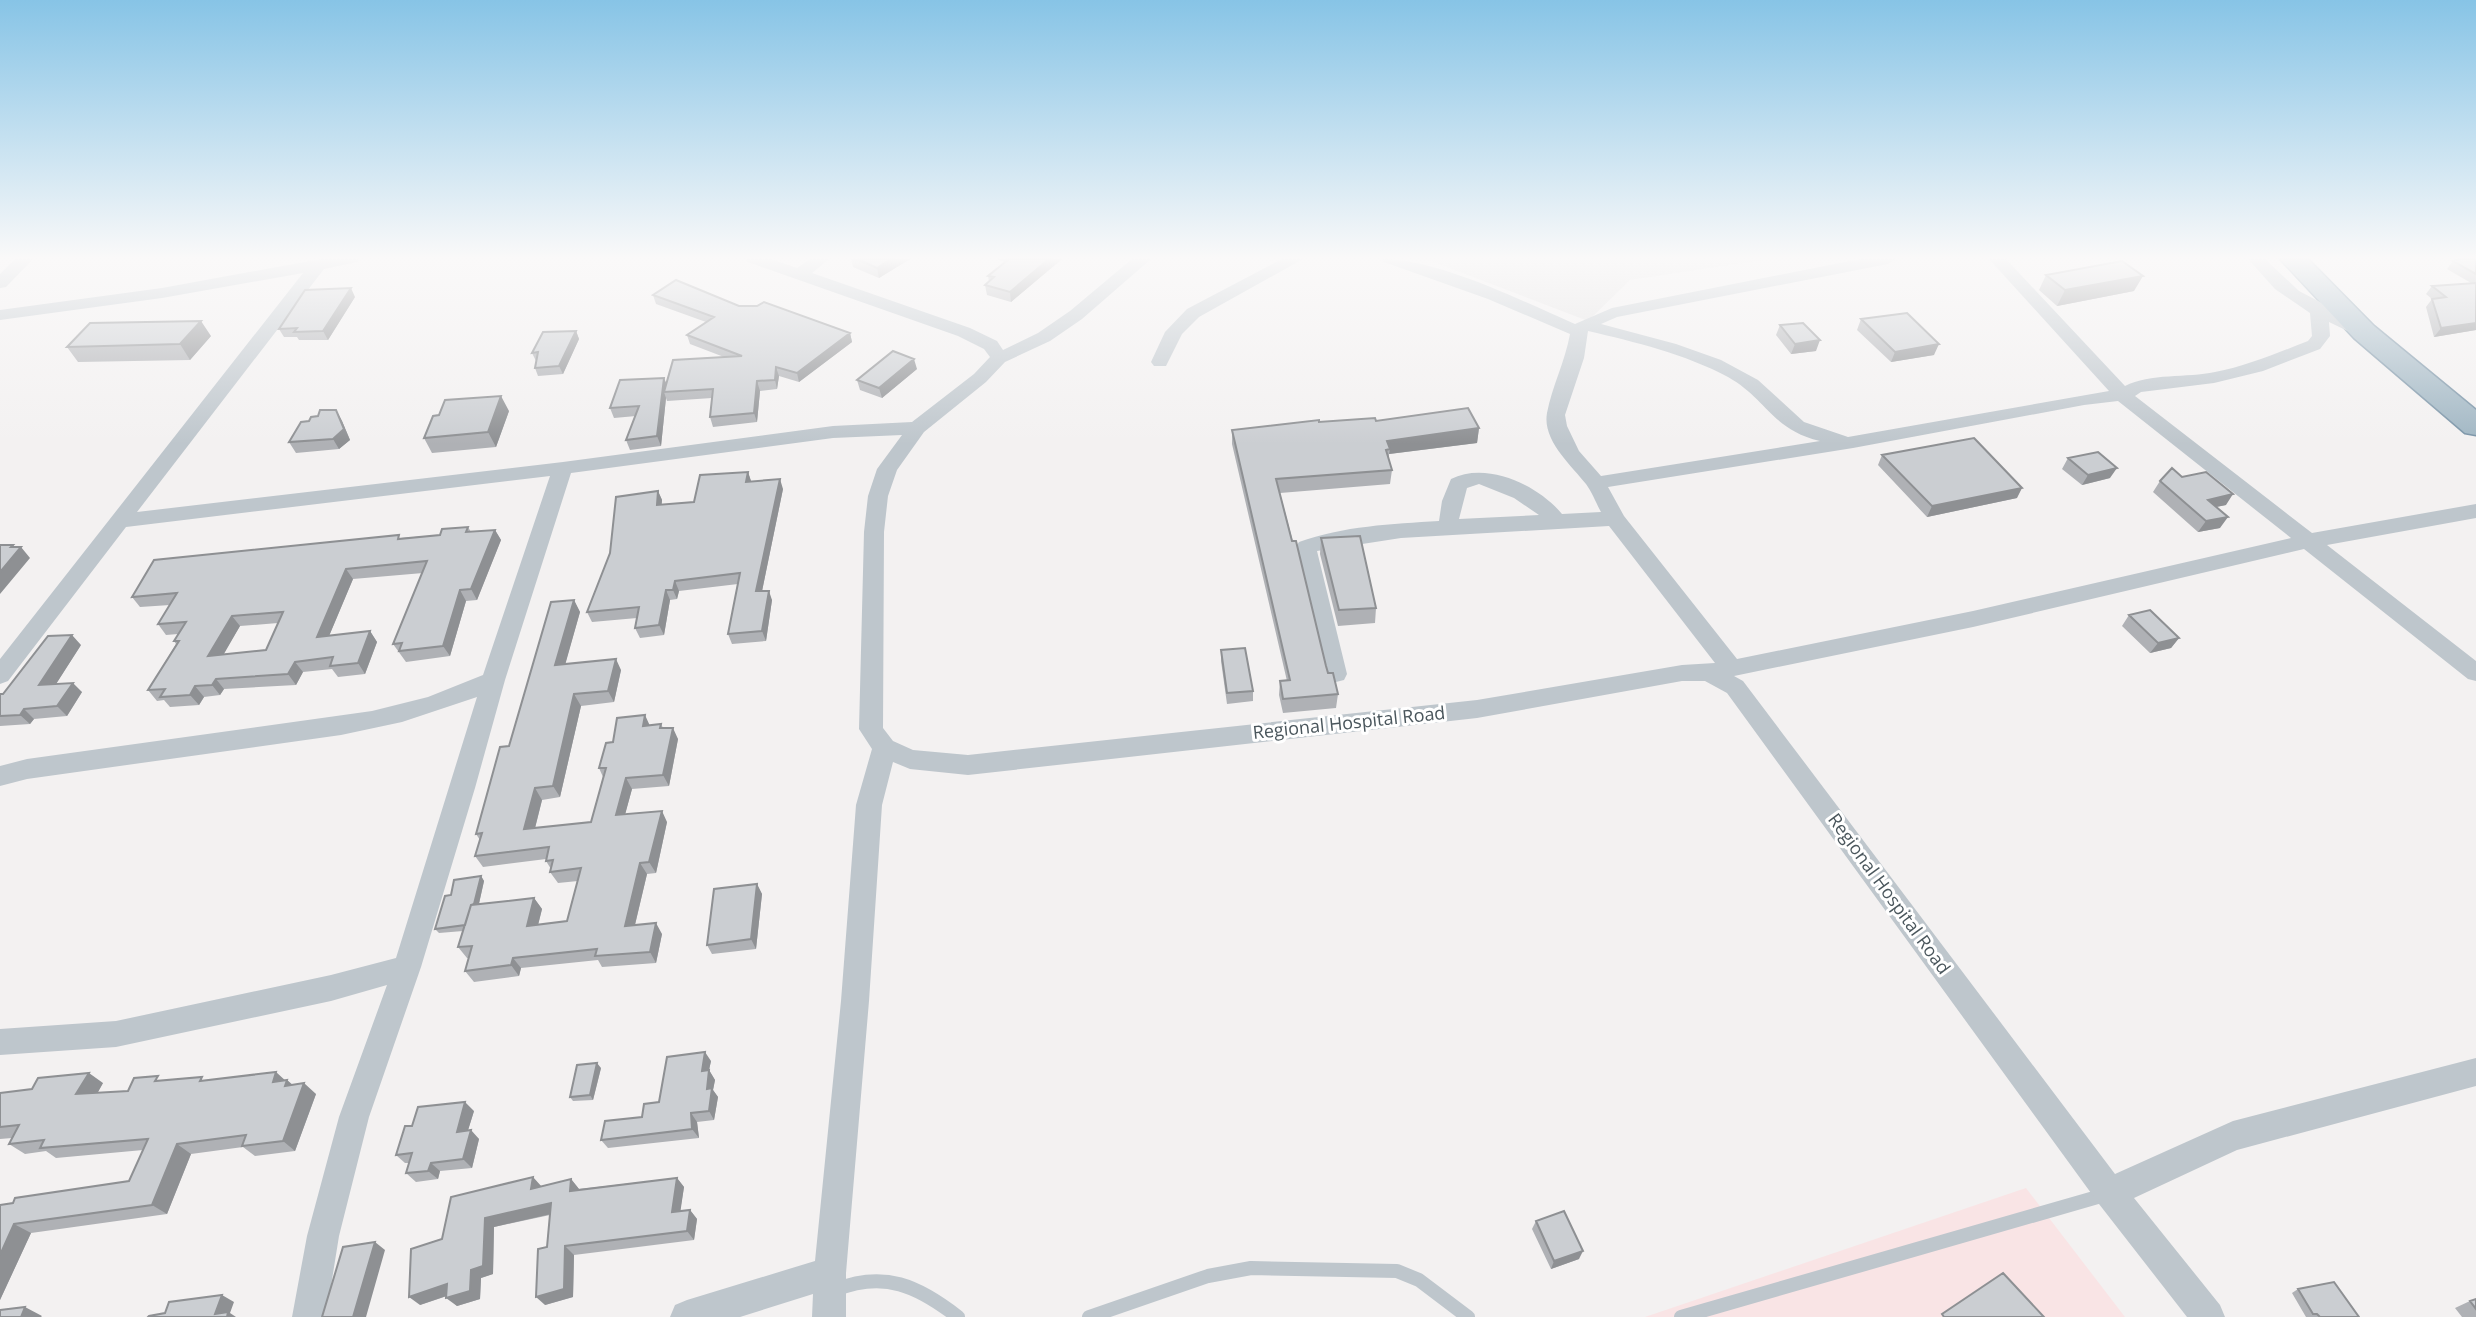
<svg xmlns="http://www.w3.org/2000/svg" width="2476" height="1317" viewBox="0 0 2476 1317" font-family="'Open Sans',sans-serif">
  <rect width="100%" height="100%" fill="#f3f1f1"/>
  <path fill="#e3e2e2" d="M1426 259H1769L1630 280 1588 321Z"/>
  <path fill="#f9e4e5" d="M2026 1188 2125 1317H1645Z"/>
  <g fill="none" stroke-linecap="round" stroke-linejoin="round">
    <g stroke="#7993a6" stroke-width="3">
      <path id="trunk" d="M2280 259H2308L2374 326 2476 410V435L2465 433 2354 338Z"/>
    </g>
    <path stroke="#bec6cc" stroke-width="14" d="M835 1290C884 1270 918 1286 958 1317
      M1089 1317 1208 1276 1251 1268 1397 1271 1419 1280 1468 1317
      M1681 1317 2108 1194"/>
    <path fill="#bec6cc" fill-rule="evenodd" d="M15 259H33L6 287 0 288V274Z
      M321 259H359L357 262 324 269 137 512 563 462 833 426 912 422 974 374 990 357 984 349 958 336 748 262 746 259H771L797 268 810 259H829L812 273 970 328 997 341 1003 350 1038 333 1070 311 1132 259H1151L1082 319 1050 341 1005 362 986 382 924 432 897 470 888 496 884 532 883 728 893 741 913 750 968 755 1477 700 1682 665 1715 663 1609 526 1401 538 1317 551 1347 674 1344 680 1336 682 1328 680 1296 547 1299 542C1343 526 1392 524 1439 521L1442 501 1451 479C1487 461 1538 485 1562 514L1601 512C1596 503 1592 492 1586 484 1571 465 1542 440 1547 413 1552 386 1565 362 1570 334L1488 299 1384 262 1382 259C1439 259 1522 301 1575 324L1612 308 1860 259H1896L1888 264 1617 317 1601 324 1676 344 1721 360 1758 380 1804 422 1848 437 2109 391 1989 259H2006L2125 386C2150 373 2187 378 2215 372 2247 366 2277 353 2308 341L2312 336 2310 313 2275 289 2248 259H2265L2299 291 2370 328 2373 332 2370 336H2358L2329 322 2330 336 2320 349 2263 371 2214 383 2141 392 2135 396 2312 533 2476 504V518L2327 545 2476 661V681L2468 679 2304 549 1973 627 1734 676 1743 681 2115 1174 2233 1121 2476 1058V1086L2237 1150 2134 1198 2220 1305 2225 1317H2187L2099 1204 1727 693 1705 681H1682L1477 718 968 775 910 769 893 762 882 805 869 1001 846 1273V1317H812L813 1294 740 1317H670L675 1305 687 1300 815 1261 841 1001 856 805 872 749 859 729 864 532 868 496 877 469 902 435 833 438 571 473 505 680 475 788 421 967 369 1117 339 1236 326 1317H292L307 1236 339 1117 387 985 331 1001 116 1047 0 1055V1029L116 1021 331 975 396 958 477 697 402 722 341 735 27 779 0 786V766L27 759 372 711 428 697 483 675 550 476 126 527 8 681 0 684V659L303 273 162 298 0 320V310L162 288ZM1588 331C1635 342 1685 354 1728 377 1767 399 1771 429 1820 441L1601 476 1579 451 1567 426 1565 415 1584 358ZM2118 401 2291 538 1973 611 1737 659 1624 516 1608 487 1853 448 2084 405ZM1479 484 1514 498 1539 515 1459 519 1467 488Z
      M1282 259H1303L1199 317 1182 334 1166 366H1154L1151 362 1165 332 1187 309Z"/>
    <use href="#trunk" fill="#a0b6c3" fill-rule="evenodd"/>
  </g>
  <path fill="#afb1b5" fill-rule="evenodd" d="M851 259H910L879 278 853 267Z
    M996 259H1062L1011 302 987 295 985 285 989 282 988 276 1005 262Z
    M2476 259V330L2434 337 2426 307 2432 299 2426 294 2432 286 2471 283 2447 269 2453 261Z
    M2046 275 2134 291 2057 306 2039 290Z
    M653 295 739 306 850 333 852 342 799 382 779 376 777 389 760 391 757 422 713 427 710 417 712 398 667 401 666 398 661 446 630 450 626 440 636 416 614 418 610 408 724 357 690 344 687 335 706 322 656 304Z
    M355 297 328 340H299L297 337H284L279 329Z
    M1861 319 1934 355 1891 362 1857 330Z
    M1780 325 1816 351 1791 354 1776 335Z
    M576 331 579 339 563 374 538 376 535 368 536 361 532 353Z
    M211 336 190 360 78 362 67 347Z
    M917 369 882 398 860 390 857 380Z
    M336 410 342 421 350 440 339 449 296 453 289 442 309 421 318 416Z
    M509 411 496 447 432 453 424 438Z
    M1376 421 1479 428 1477 443 1389 454V459L1392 470 1390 484 1280 493 1326 666 1338 694 1336 708 1283 713 1279 695 1280 681H1287L1232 444V430L1319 422Z
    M1882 455 2017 498 1927 517 1878 465Z
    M2068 458 2110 478 2082 485 2062 469Z
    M748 472 751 481 783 489 762 591 772 600 766 641 732 644 728 634 738 584 679 591 677 599 670 600 664 635 640 638 635 628 637 618 592 622 587 612 658 491 662 500 661 505 694 502Z
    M2182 477 2226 505 2216 507 2220 528 2198 532 2153 492 2160 481Z
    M468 527 471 532 495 530 501 540 477 600 466 601 450 656 406 662 393 644 423 573 353 579 329 636 370 631 377 642 365 674 338 677 332 669 303 672 296 685 224 689 220 695 204 697 199 705 170 707 164 700 157 701 148 690 176 644 174 641 178 634 166 635 158 624 170 605 140 607 132 597 401 538 440 535ZM278 623 266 650 223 654 240 626Z
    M1321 538 1376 608 1375 623 1338 626 1320 554Z
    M574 600 580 612 565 664 621 670 614 702 581 706 560 797 542 800 535 828 591 822 603 777 599 768 613 742 650 725 661 724 663 728 678 739 669 786 632 789 625 814 667 822 656 873 647 874 635 925 662 934 656 963 602 967 598 960 521 968 519 976 474 982 465 971 469 958H467L458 947 463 931 439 933 435 929 451 895 481 876 484 881 479 904 534 898 542 909 538 925 567 921 578 881 558 883 550 872 551 869 546 861V859L483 867 475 856 480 840 476 834 509 746Z
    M2129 615 2179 638 2171 648 2150 653 2122 626Z
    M81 645 56 684 82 692 67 716 34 719 30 724 0 726V694H3Z
    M1221 650 1253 691V701L1227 704 1221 661Z
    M757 884 762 894 756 949 712 954 707 945Z
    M711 1061 709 1070 715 1080 713 1090 718 1097 714 1120 697 1122 699 1138 608 1148 601 1140 642 1117Z
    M601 1068 593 1100 573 1101 570 1097Z
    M163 1080H287L293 1085 316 1094 295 1151 255 1156 243 1147 191 1154 167 1214 31 1233 0 1300V1205L129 1181 143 1150 56 1158 46 1151 25 1154 9 1144 12 1138 0 1139V1093L103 1083 97 1093 128 1091Z
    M474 1111 468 1130 479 1139 472 1168 440 1171 438 1179 416 1182 406 1173 409 1163H405L396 1155 412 1126Z
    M677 1178 684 1187 680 1211 690 1210 697 1219 694 1240 574 1255 573 1297 545 1305 547 1247 550 1215 494 1227 493 1274 481 1278 480 1299 457 1306 447 1296 420 1305 442 1239 571 1179 579 1189Z
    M1536 1221 1579 1259 1551 1269 1532 1229Z
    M2298 1289 2359 1317H2306L2292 1293Z
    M2476 1299V1317H2462L2455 1308 2470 1301Z"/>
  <path fill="#8e9093" d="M891 259H910L879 278 877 268Z
    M1049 259H1062L1011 302 1010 292Z
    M2143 276 2134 291 2057 306 2065 290Z
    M351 288 355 297 328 340 323 331Z
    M201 321 211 336 190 360 180 344Z
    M2476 323V330L2434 337 2441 328Z
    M576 331 579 339 563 374 559 366Z
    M850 333 852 342 799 382 797 373Z
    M1820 340 1816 351 1791 354 1795 344Z
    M1939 344 1934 355 1891 362 1895 352Z
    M914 359 917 369 882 398 879 388Z
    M776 367 779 376 777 389 775 380Z
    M664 378 668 387 664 392 666 398 661 446 657 436Z
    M757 381 760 391 757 422 754 413Z
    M501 396 509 411 496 447 488 432Z
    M336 410 342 421 350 440 339 449 333 439Z
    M1479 428 1477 443 1389 454 1390 449 1387 441Z
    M2117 468 2110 478 2082 485 2088 475Z
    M748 472 751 481 746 482Z
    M780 479 783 489 760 601 756 591Z
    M2022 488 2017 498 1927 517 1932 506Z
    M658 491 662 500 661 515 657 505Z
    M2233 494 2226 505 2201 510 2208 500Z
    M2228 517 2220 528 2198 532 2206 521Z
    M495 530 501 540 477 600 471 589Z
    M13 545 18 550 21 547 30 558 0 594V572L11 547Z
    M346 569 353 579 324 648 317 637Z
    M675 581 679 591 677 599 673 590Z
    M460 590 466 601 450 656 443 646Z
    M666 590 670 600 664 635 659 625Z
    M769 591 772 600 766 641 762 631Z
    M574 600 580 612 562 676 555 665Z
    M232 616 240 626 217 666 208 656Z
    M370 631 377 642 365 674 358 663Z
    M72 635 81 645 49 695 39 685Z
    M2179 638 2171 648 2150 653 2158 643Z
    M616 659 621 670 614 702 608 691Z
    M295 662 303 672 296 685 288 674Z
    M216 679 224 689 220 695 212 685Z
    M73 683 82 692 67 716 57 706Z
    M195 686 204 697 199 705 190 695Z
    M574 694 581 706 560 797 553 786Z
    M24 709 34 719 30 724 20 715Z
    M645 715 650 726H643Z
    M673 728 678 739 669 786 663 775Z
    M626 778 632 789 622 826 616 815Z
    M535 788 542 800 532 840 524 829Z
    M662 811 667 822 656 873 649 862Z
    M640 863 647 874 632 937 625 926Z
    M481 876 484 881 473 930 469 925Z
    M757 884 762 894 756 949 751 939Z
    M534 898 542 909 535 937 527 926Z
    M656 923 662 934 656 963 650 952Z
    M513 958 521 968 519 976 511 965Z
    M705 1052 711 1061 709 1070 715 1080 713 1090 718 1097 714 1120 709 1111 702 1071Z
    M597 1063 601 1068 593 1100 590 1095Z
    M276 1072 287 1082V1080L299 1091 273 1082Z
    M89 1073 103 1083 91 1105 76 1094Z
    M304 1083 316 1094 295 1151 283 1141Z
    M465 1102 474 1111 465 1140 457 1132Z
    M691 1113 697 1122 699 1138 692 1129Z
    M471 1130 479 1139 472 1168 463 1159Z
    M177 1144 191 1154 167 1214 152 1205Z
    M431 1163 440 1171 438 1179 428 1171Z
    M533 1177 542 1187 531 1189Z
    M677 1178 684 1187 679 1221 672 1212Z
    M571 1179 579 1189 578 1200 570 1191Z
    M551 1203 560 1212 494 1227 493 1274 481 1278 480 1299 457 1306 446 1298 471 1270 485 1218Z
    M690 1210 697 1219 694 1240 687 1231Z
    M14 1224 31 1233 0 1300V1255Z
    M375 1242 385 1250 366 1317H353Z
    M565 1246 574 1255 573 1297 545 1305 536 1297Z
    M1583 1251 1579 1259 1551 1269 1554 1261Z
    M447 1284 458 1292 420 1305 409 1297Z
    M222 1295 234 1302 230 1313 236 1317H220L215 1314Z
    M25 1307 42 1316 41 1317H21Z"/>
  <path fill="#cbced2" stroke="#8e9093" stroke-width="2" fill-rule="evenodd" d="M857 259H891L877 268Z
    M1009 259H1049L1010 292 985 285 994 277 988 276Z
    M2460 259H2476V274L2453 261Z
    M2122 261 2143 276 2065 290 2046 275Z
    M676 280 739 306H757L764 302 850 333 797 373 776 367 775 380 757 381 754 413 710 417 713 389 664 392 673 360 742 356 687 335 714 317 653 295Z
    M2476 283V323L2441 328 2432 299 2446 297 2432 286Z
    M351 288 323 331 294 332 297 328 279 329 305 290Z
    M1907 313 1939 344 1895 352 1861 319Z
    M201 321 180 344 67 347 90 323Z
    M1803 323 1820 340 1795 344 1780 325Z
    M576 331 559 366 535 368 538 352 532 353 543 332Z
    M893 351 914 359 879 388 857 380Z
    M664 378 657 436 626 440 639 406 610 408 620 380Z
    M501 396 488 432 424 438 433 416 439 415 445 400Z
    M1468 408 1479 428 1387 441 1390 449 1386 450 1392 470 1276 479 1292 541H1296L1326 666 1328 673H1333L1338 694 1283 699 1280 681 1290 680 1232 430 1319 420V422L1375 418 1376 421Z
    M320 410H336L344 429 333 439 289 442 301 422 309 421 311 417 318 416Z
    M1974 438 2022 488 1932 506 1882 455Z
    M2098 452 2117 468 2088 475 2068 458Z
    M2172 468 2182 477 2206 472 2233 494 2208 500 2228 517 2206 521 2160 481Z
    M748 472 746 482 780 479 756 591H769L762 631 728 634 740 573 675 581 673 590H666L659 625 635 628 639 607 587 612 610 553 616 497 658 491 657 505 694 502 700 475Z
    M468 527 466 532 495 530 471 589 460 590 443 646 399 651 402 643 393 644 427 561 346 569 317 637 370 631 358 663 330 666 333 657 295 662 288 674 216 679 212 685 195 686 190 695 160 697 165 689 148 690 179 641H174L186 622 158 624 177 593 132 597 154 560 399 535 398 539 440 535 442 529ZM283 612 266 650 208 656 232 616Z
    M1360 536 1376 608 1339 610 1321 538Z
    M0 545H13L11 547H21L0 572Z
    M574 600 555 665 616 659 608 691 574 694 553 786 535 788 524 829 591 822 606 768H599L606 743 613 742 617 718 645 715 643 726 661 724 660 728H673L663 775 626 778 616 815 662 811 649 862 640 863 625 926 656 923 650 952 595 956 597 949 513 958 511 965 465 971 472 946 458 947 471 905 534 898 527 926 567 921 581 868 550 872 553 860 546 861 549 847 475 856 482 833 476 834 500 747 509 746 551 602Z
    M2150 610 2179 638 2158 643 2129 615Z
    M72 635 39 685 73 683 57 706 24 709 20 715 0 716V694H3L48 636Z
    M1245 648 1253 691 1227 693 1221 650Z
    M481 876 474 904 471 905 465 925 435 929 445 896 451 895 454 880Z
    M757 884 751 939 707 945 714 889Z
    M705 1052 702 1071 709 1070 707 1089 712 1088 709 1111 691 1113 692 1129 601 1140 605 1121 642 1117 644 1104 659 1102 667 1057Z
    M597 1063 590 1095 570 1097 577 1065Z
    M276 1072 273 1082 287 1080 285 1086 304 1083 283 1141 242 1146 246 1135 177 1144 152 1205 14 1224 0 1255V1205L13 1203 15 1198 129 1181 148 1139 40 1148 44 1140 9 1144 19 1125 0 1127V1093L32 1089 38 1078 89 1073 76 1094 128 1091 134 1078 158 1076 155 1081 202 1077 200 1081Z
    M465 1102 457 1132 471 1130 463 1159 431 1163 428 1171 406 1173 412 1153 396 1155 405 1126H412L418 1107Z
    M533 1177 531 1189 571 1179 570 1191 677 1178 672 1212 690 1210 687 1231 565 1246 564 1289 536 1297 538 1249 547 1247 551 1203 485 1218 483 1266 471 1270 470 1291 446 1298 447 1284 409 1297 411 1249 442 1239 451 1197Z
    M1564 1211 1583 1251 1554 1261 1536 1221Z
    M375 1242 353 1317H322L343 1247Z
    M2003 1273 2044 1317H1944L1942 1314Z
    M2334 1282 2359 1317H2320L2317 1314H2313L2298 1289Z
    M222 1295 215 1314 228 1312 227 1317H148L149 1316 165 1313 169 1302Z
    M2476 1299V1309L2470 1301Z
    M25 1307 21 1317H0V1310Z"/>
  <linearGradient id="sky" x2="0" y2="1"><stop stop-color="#87c4e6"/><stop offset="0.58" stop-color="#faf9f9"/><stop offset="1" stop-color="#faf9f9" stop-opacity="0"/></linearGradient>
  <rect width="2476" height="444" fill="url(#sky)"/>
  <g text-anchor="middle" stroke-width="6" stroke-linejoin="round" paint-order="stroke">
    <g font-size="18" fill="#4a565c" stroke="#fff">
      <text transform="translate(1349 723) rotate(-6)" y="6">Regional Hospital Road</text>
      <text transform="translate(1889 894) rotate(54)" y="6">Regional Hospital Road</text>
    </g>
  </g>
</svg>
